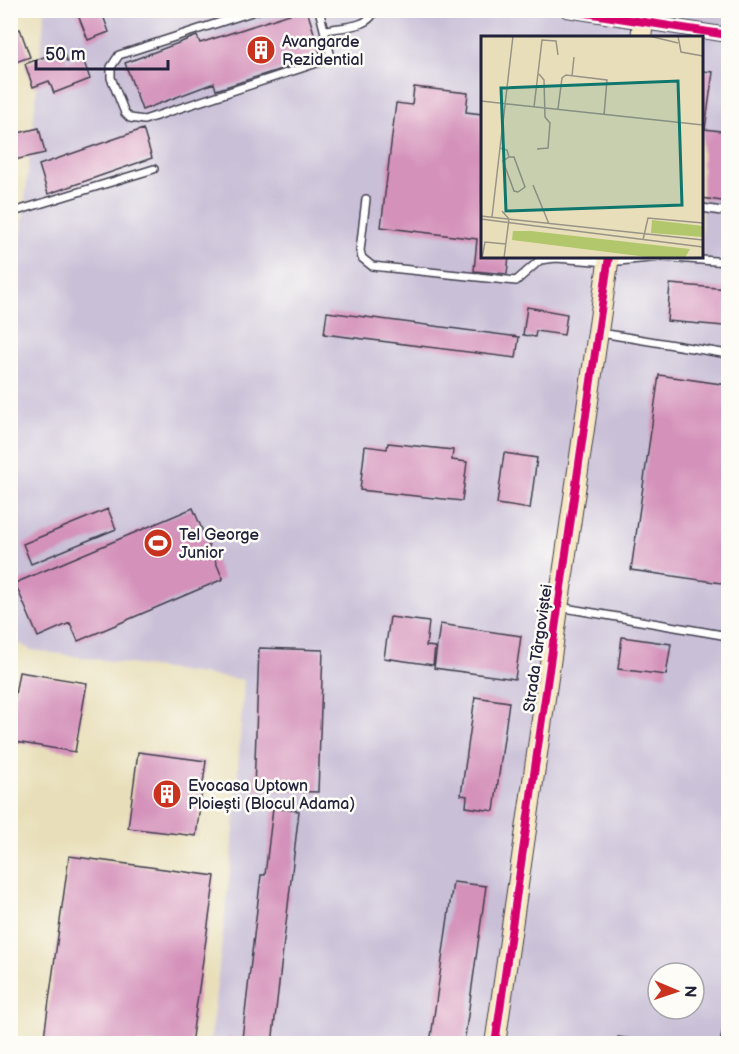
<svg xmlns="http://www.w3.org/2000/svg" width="739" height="1054" viewBox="0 0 739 1054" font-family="'Balsamiq Sans',sans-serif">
  <rect width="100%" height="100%" fill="#fdfcf7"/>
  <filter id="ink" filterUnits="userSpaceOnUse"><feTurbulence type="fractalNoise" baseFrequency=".0167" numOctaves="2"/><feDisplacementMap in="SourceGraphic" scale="12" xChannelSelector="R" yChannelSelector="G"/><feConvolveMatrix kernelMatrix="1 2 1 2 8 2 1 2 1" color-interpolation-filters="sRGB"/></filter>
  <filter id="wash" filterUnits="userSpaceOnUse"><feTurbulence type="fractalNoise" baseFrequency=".008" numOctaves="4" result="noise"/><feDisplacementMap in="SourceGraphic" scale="24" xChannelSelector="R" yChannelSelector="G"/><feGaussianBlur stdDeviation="1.35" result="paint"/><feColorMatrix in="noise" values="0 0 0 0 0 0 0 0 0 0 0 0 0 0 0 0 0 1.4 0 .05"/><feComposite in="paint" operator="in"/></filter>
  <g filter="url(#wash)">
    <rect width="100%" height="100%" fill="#e8dfba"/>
    <path fill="#c9bfd7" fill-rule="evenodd" d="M45 11H728V1043H210L232 857 244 680 31 650 11 639V331ZM482 38H702V256H482ZM658 973H694V1009H658Z"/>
    <g id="blocks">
      <path fill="#d491ba" d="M76 10H101L109 32 88 40Z
        M302 10H307L321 56 216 90 214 83 142 110 125 63 197 36 200 43Z
        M20 29 30 57 10 64V32Z
        M63 50 67 62 82 56 90 79 54 93 49 81 33 87 25 64Z
        M702 71 713 72 705 129 728 132V202L702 198Z
        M414 87 468 93 466 112 482 114V256H509L507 274 474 271 477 239 381 227 396 103 412 105Z
        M39 128 45 153 10 161V135Z
        M143 129 152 158 48 194 39 165Z
        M670 284 728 289 724 326 667 321Z
        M527 307 567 314 564 335 536 331 535 337 523 335Z
        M327 312 519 337 516 358 324 334Z
        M659 375 728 385V584L631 570Z
        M388 443 453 450 452 460 467 462 462 501 360 490 365 446 387 449Z
        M504 453 537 458 530 509 497 504Z
        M193 508 223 579 78 641 70 623 38 637 15 583Z
        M108 509 116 529 31 564 23 544Z
        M390 617 429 622 426 646 435 647 433 665 384 658Z
        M440 624 521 636 515 679 434 668Z
        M622 637 671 644 666 675 618 669Z
        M259 648 323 650 318 792 254 790Z
        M19 672 87 683 75 752 10 741V723Z
        M475 697 509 702 494 811 466 807 467 796 461 795Z
        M138 752 206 761 196 836 128 828Z
        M273 808 299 811 272 1044H227L228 1037 242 1039 261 875H265Z
        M69 856 215 876 191 1044H43Z
        M453 882 486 886 464 1044H430Z
        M724 1022 728 1023V1044H720Z
        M618 1037 655 1042V1044H617Z"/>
    </g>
  </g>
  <g filter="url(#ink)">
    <use href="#blocks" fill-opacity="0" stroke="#403e4e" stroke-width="1.5"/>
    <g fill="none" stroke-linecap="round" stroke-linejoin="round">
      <g stroke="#403e4e" stroke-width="10">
        <path id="lane" d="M258 10 119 55 111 67V78L125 113 130 118 144 120 323 61 330 53 319 10
          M325 30C340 27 371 28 374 10
          M366 199 360 251 362 258 372 266 516 281 540 260 556 258 608 262 661 257 728 262
          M702 208 728 212
          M10 213 154 169
          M601 333 728 354
          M559 607 728 636"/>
      </g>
      <g stroke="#403e4e" stroke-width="16">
        <path id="street" d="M567 10 728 35"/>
      </g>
      <g stroke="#403e4e" stroke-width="22">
        <path id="secondary" d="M641 38 643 22
          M495 1044 609 256"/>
      </g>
      <use href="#lane" stroke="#fff" stroke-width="7"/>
      <use href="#street" stroke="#fff" stroke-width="14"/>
      <use href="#secondary" stroke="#f7e8c3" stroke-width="20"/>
      <g stroke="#fdfcf7" stroke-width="11">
        <path id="cycleway" d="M567 10 728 35
          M495 1044 609 256"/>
      </g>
      <use href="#cycleway" stroke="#d6006c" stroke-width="8"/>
    </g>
  </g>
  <defs>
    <g id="building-disc" transform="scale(1.5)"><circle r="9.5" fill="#c8321e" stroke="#fdfcf7"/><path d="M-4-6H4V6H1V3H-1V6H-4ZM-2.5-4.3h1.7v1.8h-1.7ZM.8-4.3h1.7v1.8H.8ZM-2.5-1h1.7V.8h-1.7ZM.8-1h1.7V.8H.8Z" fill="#fff"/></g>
    <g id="stadium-disc" transform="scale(1.5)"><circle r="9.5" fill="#c8321e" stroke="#fdfcf7"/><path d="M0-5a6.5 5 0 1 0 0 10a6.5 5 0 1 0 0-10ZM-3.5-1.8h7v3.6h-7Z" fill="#fff"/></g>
  </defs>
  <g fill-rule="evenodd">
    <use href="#building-disc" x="261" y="50"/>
    <use href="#stadium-disc" x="158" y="543"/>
    <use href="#building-disc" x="167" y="794"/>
  </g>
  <g text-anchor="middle" stroke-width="5" stroke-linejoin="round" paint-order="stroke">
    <g font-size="16" fill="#22223b" stroke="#fdfcf7" text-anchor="start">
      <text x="282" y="47">Avangarde<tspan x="282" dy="18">Rezidential</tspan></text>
      <text x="179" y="540">Tel George<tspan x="179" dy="18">Junior</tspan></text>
      <text x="188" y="791">Evocasa Uptown<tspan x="188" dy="18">Ploiești (Blocul Adama)</tspan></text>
    </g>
    <g font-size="16" fill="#22223b" stroke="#fdfcf7">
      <text transform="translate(537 648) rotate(-82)" y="6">Strada Târgoviștei</text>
    </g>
  </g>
  <g transform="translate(481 36)">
    <rect width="222" height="222" fill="#e8dfba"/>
    <path d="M171 184 222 190V201L170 197ZM32 195H50L209 213 204 222H174L31 204Z" fill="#b2c76b"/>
    <path fill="none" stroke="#999387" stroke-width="1.5" d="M168 0 197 7M197 0 200 16 222 20M91 40 93 21M0 65 222 89M53 71 61 4 75 5 77 19M77 73 81 42 85 39 126 44 123 79M19 112 26 114 28 121 22 125 33 155 37 156 44 151 33 121H28M56 113 67 112 69 87 64 81 63 44 58 38M52 149 68 188M21 175 28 183 23 222M0 180 222 204M11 181 32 0M0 183 222 211M162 204 167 182 222 187M1 222 4 206 25 208"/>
    <path fill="#0f766e" fill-opacity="0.15" stroke="#0f766e" stroke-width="3" d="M197 45 201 169 25 175 20 52Z"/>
    <rect width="222" height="222" fill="none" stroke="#22223b" stroke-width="3"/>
  </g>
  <rect width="739" height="1054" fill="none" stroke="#fdfcf7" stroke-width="36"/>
  <g transform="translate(676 991) rotate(92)"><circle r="28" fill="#fdfcf7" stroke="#a5a5ac" stroke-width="1.5"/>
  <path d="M0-4.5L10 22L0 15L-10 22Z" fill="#c8321e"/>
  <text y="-9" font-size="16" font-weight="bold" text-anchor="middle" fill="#22223b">N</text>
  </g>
  <path d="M36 60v9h132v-9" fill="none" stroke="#22223b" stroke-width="3"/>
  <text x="45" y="60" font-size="18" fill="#22223b" stroke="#fdfcf7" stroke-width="4.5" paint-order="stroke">50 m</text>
</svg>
